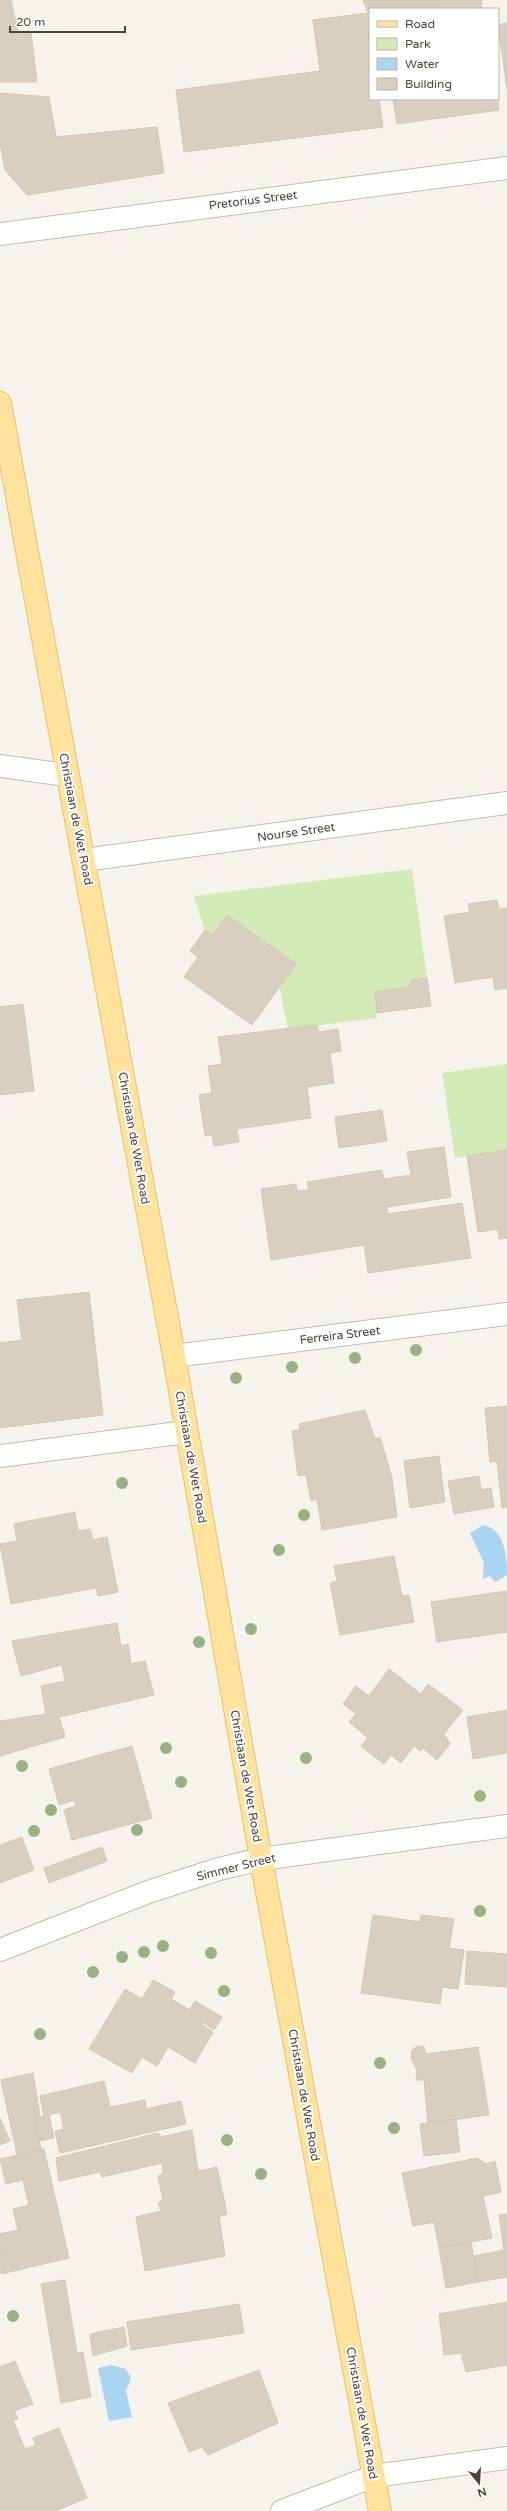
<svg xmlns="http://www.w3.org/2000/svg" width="507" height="2511" viewBox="0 0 507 2511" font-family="'Varela Round',sans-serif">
  <rect width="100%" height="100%" fill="#f6f3ec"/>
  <path fill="#d2eab5" d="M412 869 427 978 411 980 410 987 375 992 377 1018 288 1029 279 986 295 964 227 915 212 936 205 930 194 896Z
    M507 1064V1150L455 1158 442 1073Z"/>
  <path fill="#a9d4f2" d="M483 1525C505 1529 507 1557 507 1575L495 1582 490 1576 483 1579 484 1563 470 1533Z
    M111 2365 126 2369 131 2378 126 2391 132 2417 109 2421 98 2368Z"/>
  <path fill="#d8cfc1" stroke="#d3c7b4" d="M11 0 18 32 31 33 37 82H0V1Z
    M363 0H482L481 8 370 9 368 13Z
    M368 13 370 99H379L383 127 184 152 176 90 320 71 313 20Z
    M507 23V89L498 25Z
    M0 93 49 97 56 137 157 127 164 173 27 195 5 170 0 143Z
    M393 99H498L499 110 397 124Z
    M497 900 499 909 507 908V988L495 990 493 977 455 983 444 916 470 912 468 904Z
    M227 915 296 964 252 1025 184 977 198 957 190 951 205 930 212 936Z
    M427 978 431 1006 377 1013 375 992 410 987 411 980Z
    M23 1004 34 1091 0 1095V1007Z
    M317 1025 319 1032 338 1029 341 1051 330 1053 334 1083 307 1087 311 1118 237 1129 239 1142 214 1146 212 1135 205 1136 199 1095 212 1093 208 1066 222 1064 218 1037Z
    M382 1110 387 1141 339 1148 335 1117Z
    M444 1147 451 1197 387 1207 388 1214 462 1203 471 1258 368 1273 364 1245 271 1260 261 1189 296 1184 297 1191 309 1190 307 1182 382 1170 384 1179 411 1175 407 1152Z
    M507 1150V1238L499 1239 498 1229 478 1232 467 1156Z
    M89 1292 103 1415 0 1428V1343L22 1340 17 1300Z
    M507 1406V1507L502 1508 497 1461 490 1462 485 1408Z
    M365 1410 375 1439 380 1437 392 1478 397 1517 322 1530 317 1499 311 1501 306 1475 298 1476 292 1431 300 1430 299 1424Z
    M439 1456 445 1502 410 1508 404 1461Z
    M479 1476 481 1490 491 1488 494 1507 454 1514 448 1481Z
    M75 1512 78 1531 90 1529 93 1540 107 1537 118 1592 98 1596 96 1588 11 1604 0 1544 17 1541 14 1524Z
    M394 1556 402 1596 409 1595 414 1622 340 1635 330 1583 337 1581 334 1566Z
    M507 1591V1632L437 1642 431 1602Z
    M117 1623 121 1646 128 1644 131 1664 145 1661 154 1695 59 1717 65 1737 0 1756V1721L46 1714 41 1686 65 1681 62 1665 21 1676 12 1641Z
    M389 1669 421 1694 428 1684 463 1710 444 1734 450 1744 437 1760 423 1748 421 1751 414 1746 401 1763 391 1755 384 1764 361 1746 368 1738 349 1722 356 1714 343 1704 356 1686 369 1696Z
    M507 1710V1753L473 1759 467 1717Z
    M132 1746 152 1818 72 1840 64 1810 76 1806 74 1800 59 1805 49 1769Z
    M22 1837 34 1870 0 1883V1845Z
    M102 1847 107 1861 49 1883 44 1868Z
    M373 1915 420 1922 421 1915 454 1919 449 1948 464 1950 458 1989 442 1987 440 2004 361 1993Z
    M467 1951 507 1954V1987L465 1984Z
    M153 1980 175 1992 171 1999 190 2010 195 2001 222 2017 214 2030 202 2022 201 2024 213 2032 195 2063 168 2047 157 2066 142 2057 132 2073 89 2049 125 1989 142 1999Z
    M418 2046 424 2047 426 2054 478 2047 489 2115 428 2123 424 2080H416L417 2070 411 2058 412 2050Z
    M33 2073 40 2115 34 2118 41 2149 17 2155 1 2080Z
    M104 2081 110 2107 145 2100 146 2109 181 2101 186 2124 60 2153 55 2131 64 2129 60 2112 49 2115 54 2138 39 2141 34 2118 44 2116 40 2096Z
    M0 2118 10 2141 0 2145Z
    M456 2119 460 2152 424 2156 420 2124Z
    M192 2130 198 2171 217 2167 227 2214 219 2217 225 2256 145 2271 136 2217 161 2211 158 2203 163 2200 158 2176 163 2174 162 2163 102 2177 100 2172 59 2181 56 2158 158 2133 161 2137Z
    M44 2149 69 2258 1 2274 0 2234 18 2230 13 2209 29 2205 23 2180 6 2184 0 2159Z
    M477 2158 486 2164 495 2161 501 2192 483 2196 492 2238 439 2248 434 2222 413 2226 402 2173Z
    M507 2214V2250H504L499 2215Z
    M471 2242 478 2282 446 2288 439 2248Z
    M504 2250H507V2277L478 2282 474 2256Z
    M65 2280 77 2353 83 2352 91 2397 61 2403 41 2284Z
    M507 2302V2365L466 2372 461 2353 444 2355 439 2314Z
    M239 2304 244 2333 131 2350 127 2322Z
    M124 2327 127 2346 93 2356 90 2334Z
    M15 2361 33 2404 14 2411 18 2419 13 2420 25 2449 36 2445 33 2438 59 2428 87 2498 55 2511H1L0 2508V2367Z
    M259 2370 278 2423 208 2455 202 2447 189 2452 168 2403Z"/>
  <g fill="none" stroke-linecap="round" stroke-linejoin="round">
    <g stroke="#c2bbae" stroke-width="24">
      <path id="minor" d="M0 234 507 168
        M0 766 66 775
        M84 860 507 803
        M174 1356 507 1314
        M0 1456 186 1432
        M0 1950 148 1892 219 1869 261 1859 507 1826
        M282 2511 374 2476 507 2458"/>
    </g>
    <g stroke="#e6c16a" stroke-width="24">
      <path id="major" d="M0 403 174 1356 261 1859 380 2511"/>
    </g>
    <use href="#minor" stroke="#fff" stroke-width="22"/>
    <use href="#major" stroke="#ffe39c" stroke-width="22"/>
  </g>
  <g fill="#97b381">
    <circle cx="416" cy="1350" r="6"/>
    <circle cx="355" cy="1358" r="6"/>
    <circle cx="292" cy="1367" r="6"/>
    <circle cx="236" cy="1378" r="6"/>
    <circle cx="122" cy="1483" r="6"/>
    <circle cx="304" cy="1515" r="6"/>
    <circle cx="279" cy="1550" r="6"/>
    <circle cx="251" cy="1629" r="6"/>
    <circle cx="199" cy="1642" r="6"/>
    <circle cx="166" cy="1748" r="6"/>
    <circle cx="306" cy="1758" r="6"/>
    <circle cx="22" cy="1766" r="6"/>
    <circle cx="181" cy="1782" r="6"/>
    <circle cx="480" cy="1796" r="6"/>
    <circle cx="51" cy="1810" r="6"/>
    <circle cx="137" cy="1830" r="6"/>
    <circle cx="34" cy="1831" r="6"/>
    <circle cx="480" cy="1911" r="6"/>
    <circle cx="163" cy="1946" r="6"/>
    <circle cx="144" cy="1952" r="6"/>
    <circle cx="211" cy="1953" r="6"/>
    <circle cx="122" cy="1957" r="6"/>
    <circle cx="93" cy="1972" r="6"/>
    <circle cx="224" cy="1991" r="6"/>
    <circle cx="40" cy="2034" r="6"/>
    <circle cx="380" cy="2063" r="6"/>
    <circle cx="394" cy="2128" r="6"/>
    <circle cx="227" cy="2140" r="6"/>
    <circle cx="261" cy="2174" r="6"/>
    <circle cx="13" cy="2316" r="6"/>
  </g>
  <g text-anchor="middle" stroke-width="4" stroke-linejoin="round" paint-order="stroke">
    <g font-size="12" fill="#4b4439" stroke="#fff">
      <text transform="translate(253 200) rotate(-7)" y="4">Pretorius Street</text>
      <text transform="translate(76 819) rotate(79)" y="4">Christiaan de Wet Road</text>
      <text transform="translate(296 832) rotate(-8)" y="4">Nourse Street</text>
      <text transform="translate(134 1138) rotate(80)" y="4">Christiaan de Wet Road</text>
      <text transform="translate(340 1335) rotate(-7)" y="4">Ferreira Street</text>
      <text transform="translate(191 1457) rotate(80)" y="4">Christiaan de Wet Road</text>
      <text transform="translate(246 1776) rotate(80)" y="4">Christiaan de Wet Road</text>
      <text transform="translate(236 1867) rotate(-14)" y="4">Simmer Street</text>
      <text transform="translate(304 2095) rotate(80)" y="4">Christiaan de Wet Road</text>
      <text transform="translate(362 2413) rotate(80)" y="4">Christiaan de Wet Road</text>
    </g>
  </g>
  <rect x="369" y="8" width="130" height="92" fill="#ffffff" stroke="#b7b4b0"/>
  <rect x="377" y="21" width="20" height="6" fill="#ffe39c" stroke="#b7b4b0"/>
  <text x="405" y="28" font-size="12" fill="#4b4439">Road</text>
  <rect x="377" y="38" width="20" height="12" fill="#d2eab5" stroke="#b7b4b0"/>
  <text x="405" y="48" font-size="12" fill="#4b4439">Park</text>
  <rect x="377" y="58" width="20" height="12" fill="#a9d4f2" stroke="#b7b4b0"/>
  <text x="405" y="68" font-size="12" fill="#4b4439">Water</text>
  <rect x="377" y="78" width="20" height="12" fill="#d8cfc1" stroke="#b7b4b0"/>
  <text x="405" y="88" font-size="12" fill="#4b4439">Building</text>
  <g transform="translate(479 2483) rotate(162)" stroke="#ffffff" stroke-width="3" paint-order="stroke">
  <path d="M0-3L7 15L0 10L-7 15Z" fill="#4b4439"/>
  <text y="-6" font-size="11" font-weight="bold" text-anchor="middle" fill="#4b4439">N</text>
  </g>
  <path d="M10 26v6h115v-6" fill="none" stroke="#4b4439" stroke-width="2"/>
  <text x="16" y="26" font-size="12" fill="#4b4439" stroke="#ffffff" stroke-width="3" paint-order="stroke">20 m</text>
</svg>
